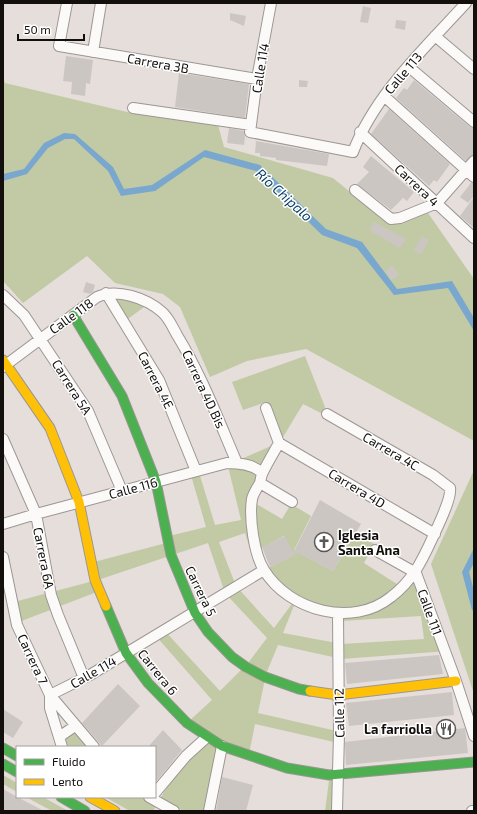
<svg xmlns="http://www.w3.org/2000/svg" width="477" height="814" viewBox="0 0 477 814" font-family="'Exo 2',sans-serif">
  <rect width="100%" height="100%" fill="#e5deda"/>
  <path fill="#c2caa5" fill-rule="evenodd" d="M3 77 5 83 127 112 218 125 224 147 333 178 389 224 428 213 474 279V441L306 349 247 361 210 377 180 307 163 294 115 283 87 256 23 303 3 281Z
    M111 296 151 302 125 321Z
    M305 356 325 407 323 414 303 404 280 442 253 502 282 519 291 504 311 516 294 550 333 571 355 534 374 544 364 563 400 586 418 570 448 651 342 659 278 645 266 674 258 713 341 732 343 744 255 724 249 754 225 746 212 811H184L160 799 186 754 204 734 188 722 212 700 155 635 164 630 220 691 248 663 267 638 225 593 208 543 98 580 102 590 19 622 14 602 97 580 94 562 170 542 169 536 206 527 190 472 198 469 215 525 241 520 227 462 237 461 280 442 266 402 243 410 232 382ZM245 533 258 574 282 586 297 597 274 628 236 586 219 542ZM284 536 294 555 266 569 258 550ZM297 598 342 621 421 616 424 639 342 644 283 633Z
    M474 470V694L431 564Z
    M73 733H75L88 747H68L65 738Z
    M330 773 341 774 336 811H325Z
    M3 775 17 783V792L3 784Z
    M26 797H43L68 811H52Z
    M105 797H143L156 806 153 811H130Z"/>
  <path fill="#79a7ce" d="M64 133 75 134 113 167 124 189 152 185 205 150 260 165 326 229 362 242 397 289 452 281 474 318V331L448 288 394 295 357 248 322 235 256 171 204 157 155 191 121 196 108 171 74 139H65L48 148 27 174 3 181V174L24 169 44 143Z
    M474 548V563L469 572 474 591V611L472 610 462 572Z"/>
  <path fill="#ccc6c3" d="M363 6 371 8 368 23 360 22Z
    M230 13 246 16 244 26 230 20Z
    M396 20 406 21 405 30 395 28Z
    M66 56 93 60 90 84 86 83 85 96 71 94 72 82 63 81Z
    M179 73 249 84 245 118 175 107Z
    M299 80 308 81 307 87H299Z
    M414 80 470 127 474 128V155L466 161 396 98 404 88 407 90Z
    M389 109 450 164 437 182 434 180 429 186 371 134Z
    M229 128 244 131 245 137 244 145 227 143Z
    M256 141 329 154 327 166 276 160V158L260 156V153H255Z
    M371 156 414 192 407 201 403 198 391 210 357 184 369 172 363 167Z
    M471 183H474V196L468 203 460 197Z
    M474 197V228L460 216Z
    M374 222 406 239 400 248 369 230Z
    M422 236 429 240 421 254 414 251Z
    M392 266 399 275 391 280 385 271Z
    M86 282 95 285 93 292 90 294 83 292Z
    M320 500 361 524 333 571 299 553 270 567 262 547 285 536 293 553Z
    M439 655 443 674 347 684 345 663Z
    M118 684 140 706 102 746 82 723Z
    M452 692 454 715 349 726 346 703Z
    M3 709 23 722 13 738 3 732Z
    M465 728 468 753 346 765 345 742Z
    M163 730 182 750 155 783V747H148Z
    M222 777 253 785 246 811H216Z
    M3 789 17 797 44 811H3Z"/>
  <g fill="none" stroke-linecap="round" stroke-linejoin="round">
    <g stroke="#9c9694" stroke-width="12">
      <path id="street" d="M67 3 59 46 257 79
        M271 3 257 79 250 132 353 152C375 94 425 48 466 3
        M435 36 474 69
        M93 52 101 3
        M409 67 474 122
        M384 96 474 177
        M133 108 251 125
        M360 132 474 238
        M355 190 391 219 400 218 437 203 474 161
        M106 293 159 380 196 471
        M3 295 24 315 88 411 122 491
        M3 367 97 297C117 288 146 298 162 312 169 318 173 328 177 335 202 376 218 419 237 463
        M266 408 279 443
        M3 439 36 514 51 595 58 615 84 678
        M279 443C274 452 268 462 263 472 261 475 261 479 260 483 257 488 253 494 252 499 249 518 254 554 264 570 289 611 353 628 391 597 412 581 421 563 432 539 437 528 452 498 450 488L433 475 327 414
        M279 443 435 534
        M260 483 292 502
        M3 524 36 514 227 463C239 463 253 464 262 473
        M375 550 416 573
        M3 557 17 625 50 695 94 747
        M416 573 456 681 474 736
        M59 737 75 726
        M62 747 50 708V695L90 675 264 570
        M155 793 186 756 207 737
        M149 797 174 811
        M209 811 222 746
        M337 811 339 734 338 614
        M472 811H474"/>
    </g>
    <g stroke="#9c9694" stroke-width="11">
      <path id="fast" d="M73 315 122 396 156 482 171 555 195 613 208 632 232 657 246 667 265 677 299 689 310 691
        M106 606 126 653 148 683 187 723 222 746 287 768 329 775 474 762
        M3 748 17 756
        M3 764 17 772
        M61 797 85 811"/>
    </g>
    <g stroke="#9c9694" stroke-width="11">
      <path id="slow" d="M3 360 50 428 79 502 95 580 106 606
        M310 691 338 695 456 681
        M90 797 115 811"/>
    </g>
    <use href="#street" stroke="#fbfaf9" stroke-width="10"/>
    <use href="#fast" stroke="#4caf50" stroke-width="9"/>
    <use href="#slow" stroke="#ffc107" stroke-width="9"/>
  </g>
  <defs>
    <g id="church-ring" transform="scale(1)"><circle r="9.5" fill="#fff" stroke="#5c5755" stroke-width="1.5"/><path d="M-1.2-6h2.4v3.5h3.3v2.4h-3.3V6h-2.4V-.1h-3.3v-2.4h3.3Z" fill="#5c5755"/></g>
    <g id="restaurant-ring" transform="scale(1)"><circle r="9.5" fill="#fff" stroke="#5c5755" stroke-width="1.5"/><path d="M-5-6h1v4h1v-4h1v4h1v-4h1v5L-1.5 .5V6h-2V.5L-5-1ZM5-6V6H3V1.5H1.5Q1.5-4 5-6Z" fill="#5c5755"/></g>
  </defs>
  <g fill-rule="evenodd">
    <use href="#church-ring" x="324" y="542"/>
    <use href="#restaurant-ring" x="446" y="729"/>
  </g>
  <g text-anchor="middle" stroke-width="3" stroke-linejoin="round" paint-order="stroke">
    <g font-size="13" fill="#130f0d" stroke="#fff">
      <text transform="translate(158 63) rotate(10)" y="5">Carrera 3B</text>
      <text transform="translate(260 68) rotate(-81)" y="5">Calle 114</text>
      <text transform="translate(403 73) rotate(-50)" y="5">Calle 113</text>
      <text transform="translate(417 185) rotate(43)" y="5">Carrera 4</text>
      <text transform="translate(71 316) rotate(-36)" y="5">Calle 118</text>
      <text transform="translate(156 380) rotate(63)" y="5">Carrera 4E</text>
      <text transform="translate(72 387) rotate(58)" y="5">Carrera 5A</text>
      <text transform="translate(204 389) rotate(65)" y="5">Carrera 4D Bis</text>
      <text transform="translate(391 451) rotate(30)" y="5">Carrera 4C</text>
      <text transform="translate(133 488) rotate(-15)" y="5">Calle 116</text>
      <text transform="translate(357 488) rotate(31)" y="5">Carrera 4D</text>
      <text transform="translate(44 558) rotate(79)" y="5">Carrera 6A</text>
      <text transform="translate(201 591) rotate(64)" y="5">Carrera 5</text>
      <text transform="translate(430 612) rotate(70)" y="5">Calle 111</text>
      <text transform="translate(33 659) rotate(65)" y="5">Carrera 7</text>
      <text transform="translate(93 672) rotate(-30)" y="5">Calle 114</text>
      <text transform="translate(158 672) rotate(51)" y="5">Carrera 6</text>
      <text transform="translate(339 713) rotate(-91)" y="5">Calle 112</text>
    </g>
    <g font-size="13" font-weight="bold" fill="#130f0d" stroke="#fff" text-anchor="start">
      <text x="338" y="540">Iglesia<tspan x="338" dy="15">Santa Ana</tspan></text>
      <text x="432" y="734" text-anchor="end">La farriolla</text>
    </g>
    <g font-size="14" font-style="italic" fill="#0c4168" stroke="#fff">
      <text transform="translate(284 195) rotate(42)" y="5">Río Chipalo</text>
    </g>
  </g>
  <rect width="477" height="814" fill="none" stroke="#130f0d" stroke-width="8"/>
  <rect x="16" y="746" width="140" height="52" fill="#ffffff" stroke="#a19f9e"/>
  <rect x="24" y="759" width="20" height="6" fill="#4caf50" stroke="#a19f9e"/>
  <text x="52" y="766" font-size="12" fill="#130f0d">Fluido</text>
  <rect x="24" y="779" width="20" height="6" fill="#ffc107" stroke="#a19f9e"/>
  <text x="52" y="786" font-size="12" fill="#130f0d">Lento</text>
  <path d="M18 34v6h66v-6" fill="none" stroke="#130f0d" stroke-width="2"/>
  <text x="24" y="34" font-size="12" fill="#130f0d" stroke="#ffffff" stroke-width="3" paint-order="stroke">50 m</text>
</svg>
